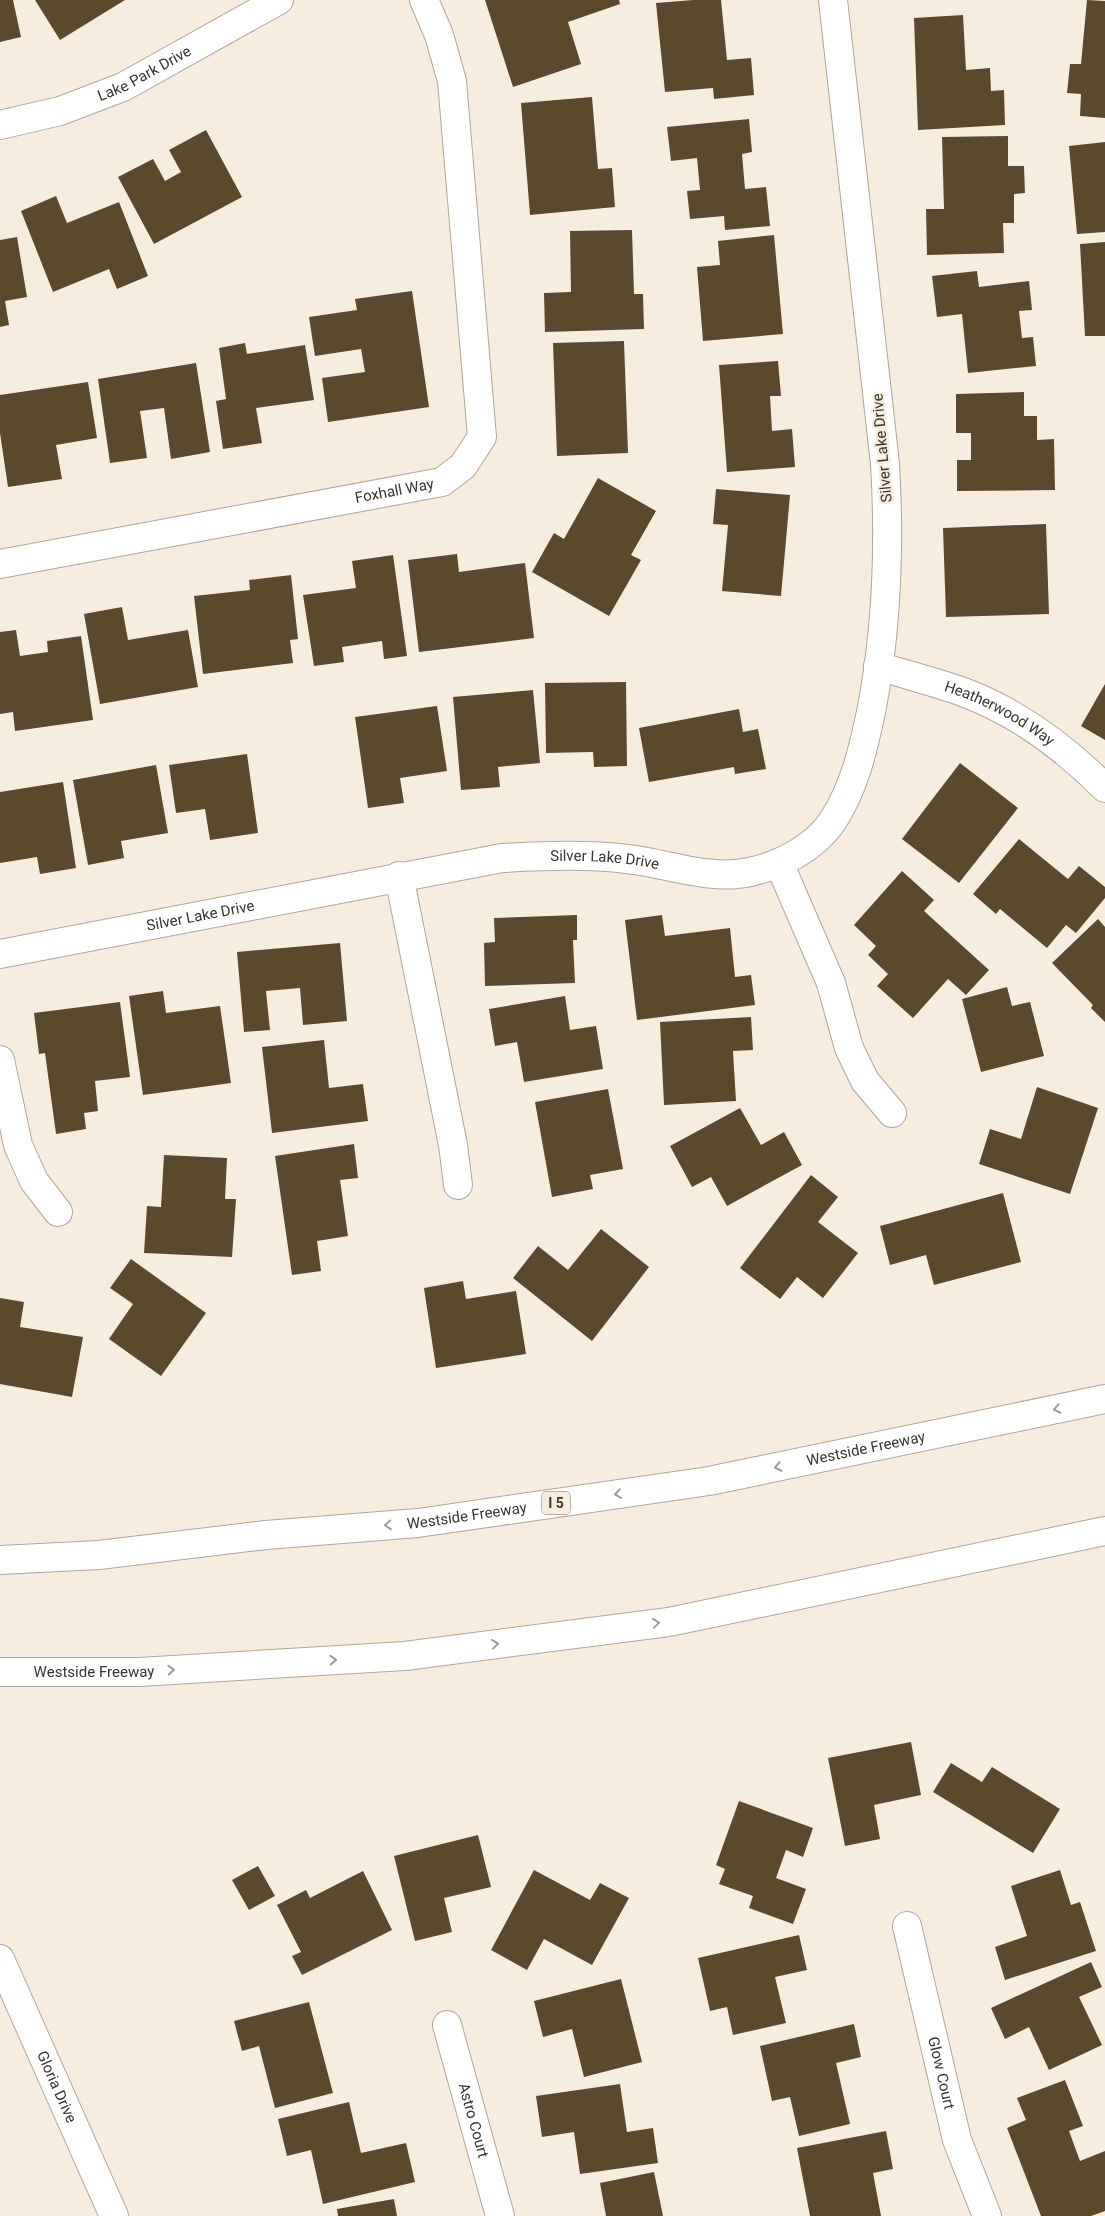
<svg xmlns="http://www.w3.org/2000/svg" width="1105" height="2216" viewBox="0 0 1105 2216" font-family="Roboto,sans-serif">
  <rect width="100%" height="100%" fill="#f7eddf"/>
  <path fill="#5b492d" d="M0 0H13L21 37 0 42Z
    M35 0H125L60 40Z
    M485 0H619L620 4 568 22 581 64 513 87Z
    M693 0H721L727 60 751 58 754 95 714 99 713 88 665 92 656 3Z
    M1087 0 1105 1V118L1080 116 1081 94 1067 93 1070 64H1081Z
    M963 15 966 70 990 68 991 91 1004 90 1005 125 918 130 914 18Z
    M592 97 598 169 612 168 615 207 530 215 521 103Z
    M749 119 752 152 742 154 745 189 766 187 770 226 725 230 724 216 690 219 687 191 700 190 697 158 671 161 667 127Z
    M206 130 242 197 154 244 118 177 153 159 165 181 181 172 169 150Z
    M1008 136V166H1024L1025 193 1014 194V223H1003L1004 253 927 255 926 209H944L942 137Z
    M1105 142V232L1077 234 1069 146Z
    M56 196 67 223 119 202 148 276 117 289 109 269 53 292 21 211Z
    M632 230 634 294H643L644 329 545 332 544 293 571 292 570 231Z
    M774 235 783 334 703 341 697 267 720 265 718 241Z
    M17 237 27 297 5 301 9 325 0 327V240Z
    M1105 242V336H1085L1080 244Z
    M977 271 979 287 1029 281 1032 310 1019 311 1022 338 1033 337 1036 366 968 373 962 314 937 317 932 276Z
    M412 291 429 407 328 422 322 378 365 372 361 349 315 356 309 317 357 310 355 299Z
    M624 341 628 453 557 456 553 343Z
    M245 343 247 354 305 345 314 400 256 408 262 443 223 449 216 401 226 399 219 348Z
    M778 361 781 396H770L772 431 792 429 795 467 727 472 719 365Z
    M196 363 210 452 171 459 164 408 140 411 147 458 110 463 98 379Z
    M88 382 97 438 56 445 62 479 8 487 0 433V395Z
    M1024 392V416H1037V440L1054 439 1055 490 957 491V460H971V433H956V394Z
    M598 478 656 511 631 555 641 560 609 616 532 572 554 533 564 539Z
    M716 489 790 495 781 596 722 591 728 525 713 524Z
    M1046 524 1049 614 946 617 943 528Z
    M457 554 459 572 525 563 534 638 419 652 408 560Z
    M393 555 407 656 384 659 382 641 342 647 344 662 314 666 303 595 356 588 352 561Z
    M291 575 298 639 290 640 293 663 203 674 194 596 250 590 249 580Z
    M122 607 128 640 188 630 198 687 100 704 84 614Z
    M16 630 20 656 48 652 47 641 81 636 93 720 15 731 13 712 0 714V632Z
    M626 682 627 766 594 767 593 752 546 753 545 683Z
    M1105 684V740L1081 726Z
    M533 690 540 763 498 767 500 787 461 790 453 697Z
    M437 706 447 771 400 778 404 803 368 808 355 717Z
    M739 709 743 732 758 729 766 769 735 774 734 767 649 782 639 728Z
    M247 754 258 833 210 840 205 809 176 813 169 765Z
    M960 763 1018 808 959 883 902 839Z
    M156 765 168 833 121 841 124 858 88 865 73 780Z
    M63 782 76 868 40 874 37 857 0 863V792Z
    M1019 839 1068 879 1079 866 1105 887V898L1076 933 1066 925 1047 948 1000 909 996 914 973 894Z
    M902 871 934 900 924 911 989 970 966 995 948 979 913 1018 877 986 888 974 868 955 876 946 854 925Z
    M577 915V940H573L575 983 485 986 484 943 495 942 494 918Z
    M662 915 665 936 730 928 735 977 751 975 755 1005 637 1020 625 920Z
    M1098 919 1105 927V1022L1091 1008 1093 1005 1052 963Z
    M340 943 347 1021 303 1025 300 988 266 991 270 1030 244 1032 237 952Z
    M1007 987 1012 1006 1030 1002 1044 1056 981 1072 962 999Z
    M163 991 166 1013 220 1006 231 1083 143 1095 129 996Z
    M565 996 570 1030 596 1026 603 1069 524 1082 517 1042 495 1046 489 1009Z
    M120 1002 130 1077 95 1081 98 1111 84 1113 86 1129 56 1134 45 1053 39 1054 34 1013Z
    M751 1017 753 1050 733 1051 736 1101 664 1105 660 1022Z
    M324 1040 329 1088 363 1084 368 1121 272 1133 262 1047Z
    M1037 1087 1098 1108 1070 1194 979 1164 990 1129 1021 1139Z
    M608 1089 623 1169 590 1175 593 1189 552 1197 535 1102Z
    M740 1108 761 1145 784 1132 802 1165 727 1206 711 1177 692 1187 670 1146Z
    M354 1144 358 1178 340 1180 348 1236 317 1241 321 1271 292 1275 275 1156Z
    M164 1155 227 1158 225 1199H236L232 1257 144 1253 147 1206 161 1207Z
    M811 1175 838 1197 818 1222 858 1253 823 1298 797 1277 780 1299 740 1268Z
    M1003 1193 1021 1262 934 1285 926 1255 890 1265 880 1226Z
    M601 1229 649 1267 592 1341 513 1278 538 1246 568 1270Z
    M131 1259 206 1313 161 1376 109 1339 133 1304 110 1288Z
    M463 1281 466 1299 516 1291 526 1354 436 1368 424 1288Z
    M0 1298 24 1302 20 1327 83 1337 72 1397 0 1384Z
    M911 1742 921 1795 874 1805 880 1839 845 1846 828 1758Z
    M951 1763 982 1782 992 1767 1060 1809 1033 1853 933 1792Z
    M739 1801 813 1828 803 1857 786 1850 776 1878 806 1889 793 1924 749 1908 753 1896 719 1884 725 1869 716 1865Z
    M478 1835 491 1887 444 1898 452 1932 415 1941 394 1856Z
    M258 1866 275 1896 249 1910 232 1880Z
    M534 1870 590 1900 600 1883 629 1898 592 1965 544 1939 527 1970 491 1950Z
    M1060 1870 1071 1905 1080 1902 1096 1951 1005 1980 995 1947 1027 1936 1011 1886Z
    M363 1871 392 1930 302 1975 292 1956 301 1952 277 1905 306 1890 310 1898Z
    M799 1935 807 1970 775 1977 786 2023 733 2035 727 2007 710 2011 698 1958Z
    M1091 1962 1102 1987 1079 1997 1102 2045 1049 2070 1029 2027 1005 2039 991 2008Z
    M621 1979 642 2062 584 2077 572 2029 543 2037 534 2001Z
    M309 2002 333 2093 275 2108 259 2046 242 2051 234 2021Z
    M854 2024 861 2057 836 2063 850 2124 799 2136 790 2097 772 2101 760 2046Z
    M1065 2080 1083 2126 1069 2131 1080 2161 1105 2151V2211L1091 2216H1041L1007 2128 1026 2120 1017 2098Z
    M620 2084 627 2132 653 2128 658 2163 580 2174 574 2132 542 2137 536 2096Z
    M349 2102 361 2153 406 2143 415 2182 323 2204 311 2150 287 2156 278 2119Z
    M886 2131 893 2169 873 2173 881 2216H810L797 2148Z
    M654 2172 663 2216H606L600 2183Z
    M394 2199 397 2216H338L337 2209Z"/>
  <g fill="none" stroke-linecap="round" stroke-linejoin="round">
    <g stroke="#afa699" stroke-width="30">
      <g id="minor">
        <path id="s1" d="M0 125 60 111 123 87 279 0"/>
        <path id="s2" d="M0 564 442 482 463 466 482 437 452 81 439 35 424 0"/>
        <path id="s3" d="M878 666C907 675 935 682 963 692 1017 712 1065 748 1105 788"/>
        <path d="M779 863 831 983 849 1048 865 1081 892 1113"/>
        <path d="M399 876 453 1145 458 1185"/>
        <path id="s4" d="M0 954 502 858C544 856 585 854 627 859 666 863 710 881 750 872 781 865 814 848 832 822 854 789 863 750 871 712 887 630 890 548 885 464L833 0"/>
        <path d="M0 1060 18 1145 34 1181 58 1212"/>
        <path id="s5" d="M907 1926 957 2140 987 2216"/>
        <path id="s6" d="M447 2025 500 2216"/>
      </g>
    </g>
    <g stroke="#afa699" stroke-width="30">
      <g id="tertiary">
        <path id="s7" d="M0 1959 114 2216"/>
      </g>
    </g>
    <g stroke="#afa699" stroke-width="30">
      <g id="motorway">
        <path id="s8" d="M0 1560 99 1555 266 1535 418 1523 709 1481 1105 1399"/>
        <path id="s9" d="M0 1672H139L405 1656 669 1622 1105 1531"/>
      </g>
    </g>
    <use href="#minor" stroke="#fff" stroke-width="28"/>
    <use href="#tertiary" stroke="#fff" stroke-width="28"/>
    <use href="#motorway" stroke="#fff" stroke-width="28"/>
  </g>
  <defs><path id="oneway-chevron" d="M-2-3.5L2.5 0L-2 3.5" fill="none" stroke-width="1.6" stroke-linecap="round" stroke-linejoin="round" transform="scale(1.25)"/></defs>
  <g stroke="#9c9a97">
    <use href="#oneway-chevron" transform="translate(1057 1409) rotate(168)"/>
    <use href="#oneway-chevron" transform="translate(778 1467) rotate(168)"/>
    <use href="#oneway-chevron" transform="translate(618 1494) rotate(172)"/>
    <use href="#oneway-chevron" transform="translate(388 1525) rotate(176)"/>
    <use href="#oneway-chevron" transform="translate(656 1623) rotate(-7)"/>
    <use href="#oneway-chevron" transform="translate(495 1644) rotate(-7)"/>
    <use href="#oneway-chevron" transform="translate(333 1660) rotate(-3)"/>
    <use href="#oneway-chevron" transform="translate(171 1670) rotate(-3)"/>
  </g>
  <g text-anchor="middle" stroke-width="5" stroke-linejoin="round" paint-order="stroke">
    <rect fill="#f7eddf" stroke="#716c64" stroke-width="1" x="542" y="1491.5" width="28" height="23" rx="4"/>
    <g font-size="14" font-weight="bold" fill="#38342f">
      <text x="556" y="1508">I 5</text>
    </g>
    <g font-size="15" fill="#38342f" stroke="#f7eddf">
      <text dy="5" stroke="none"><textPath href="#s1" startOffset="154">Lake Park Drive</textPath></text>
      <text transform="translate(882 448) rotate(-95)" y="5">Silver Lake Drive</text>
      <text dy="5" stroke="none"><textPath href="#s2" startOffset="401">Foxhall Way</textPath></text>
      <text dy="5" stroke="none"><textPath href="#s3" startOffset="131">Heatherwood Way</textPath></text>
      <text dy="5" stroke="none"><textPath href="#s4" startOffset="614">Silver Lake Drive</textPath></text>
      <text dy="5" stroke="none"><textPath href="#s4" startOffset="204">Silver Lake Drive</textPath></text>
      <text dy="5" stroke="none"><textPath href="#s8" startOffset="874">Westside Freeway</textPath></text>
      <text dy="5" stroke="none"><textPath href="#s8" startOffset="469">Westside Freeway</textPath></text>
      <text dy="5" stroke="none"><textPath href="#s9" startOffset="94">Westside Freeway</textPath></text>
      <text dy="5" stroke="none"><textPath href="#s5" startOffset="151">Glow Court</textPath></text>
      <text dy="5" stroke="none"><textPath href="#s7" startOffset="140">Gloria Drive</textPath></text>
      <text dy="5" stroke="none"><textPath href="#s6" startOffset="99">Astro Court</textPath></text>
    </g>
  </g>
</svg>
